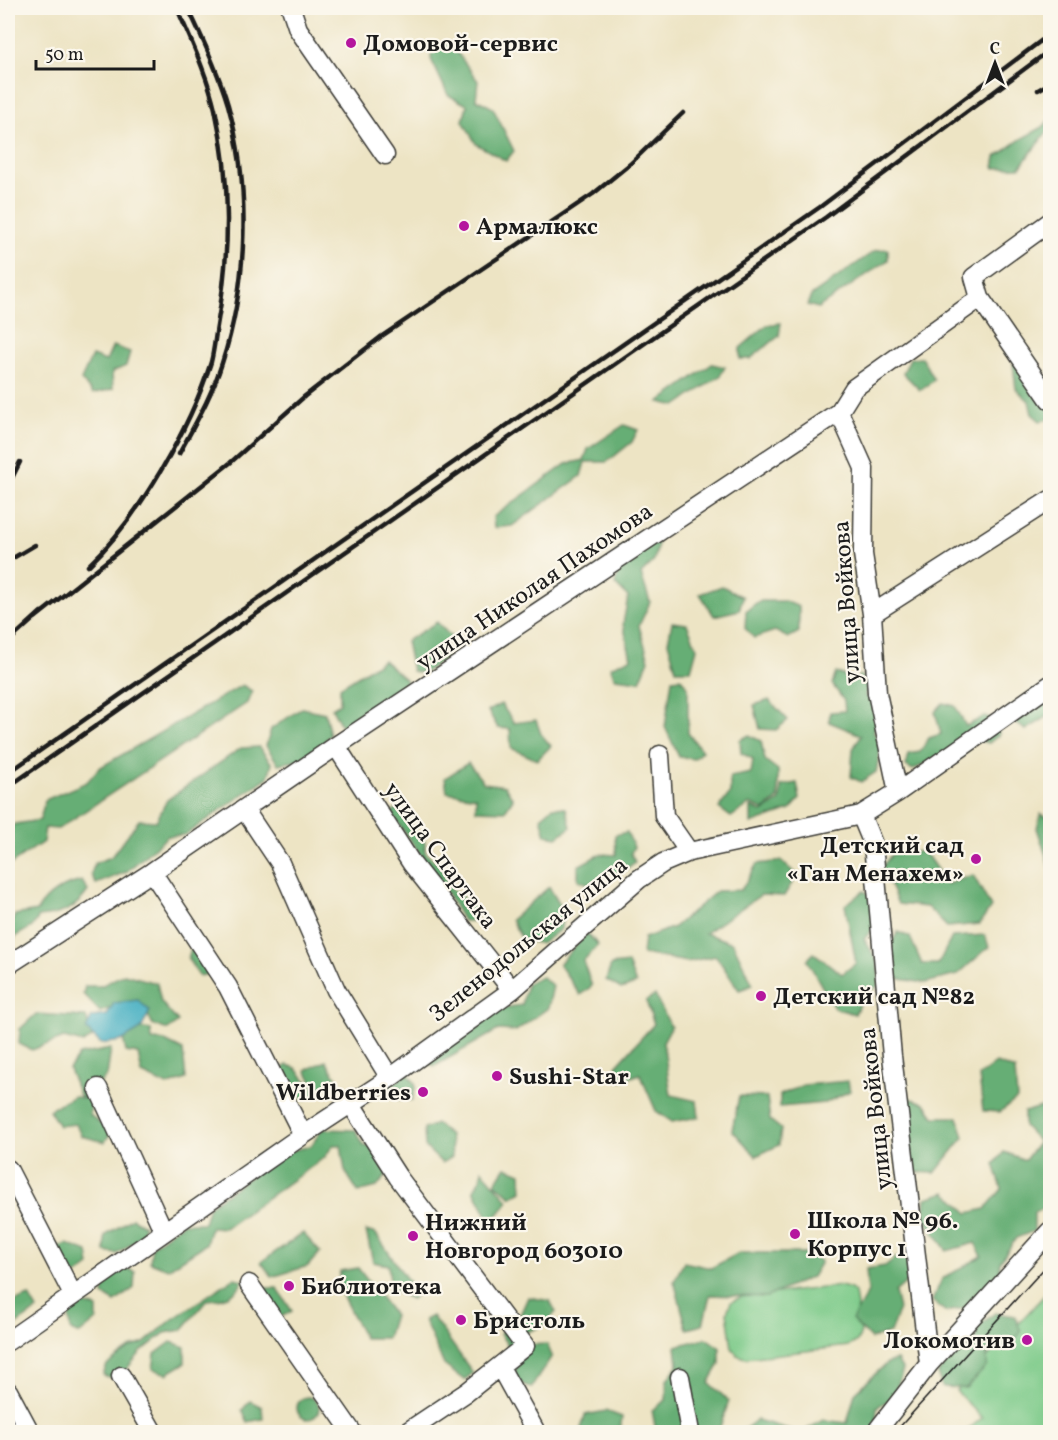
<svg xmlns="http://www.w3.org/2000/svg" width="1058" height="1440" viewBox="0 0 1058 1440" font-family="Vollkorn,serif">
  <rect width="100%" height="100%" fill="#fbf7ec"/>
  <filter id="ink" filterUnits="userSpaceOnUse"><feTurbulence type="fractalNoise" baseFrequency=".0167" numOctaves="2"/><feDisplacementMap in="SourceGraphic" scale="12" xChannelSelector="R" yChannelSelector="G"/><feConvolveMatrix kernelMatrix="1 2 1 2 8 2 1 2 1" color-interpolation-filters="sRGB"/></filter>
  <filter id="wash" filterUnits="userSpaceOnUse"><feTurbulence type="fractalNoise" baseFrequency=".008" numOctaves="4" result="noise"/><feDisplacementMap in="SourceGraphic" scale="24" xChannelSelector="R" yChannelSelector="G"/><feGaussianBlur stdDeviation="1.35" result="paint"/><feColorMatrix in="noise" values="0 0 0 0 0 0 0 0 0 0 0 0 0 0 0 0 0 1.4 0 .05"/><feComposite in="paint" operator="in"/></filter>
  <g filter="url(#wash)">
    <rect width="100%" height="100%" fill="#ede4c4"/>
    <path fill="#7dca89" stroke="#4c7352" stroke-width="1.5" d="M841 1286 851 1289 855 1293 861 1332 858 1341 849 1346 746 1358 737 1355 732 1348 727 1312 731 1302 741 1297Z
      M1050 1289V1432H965L982 1418 956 1391Z"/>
    <path fill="#66ae75" stroke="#416548" stroke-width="1.5" d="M432 44H451L478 81 476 99 493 108 514 151 506 161 476 144 463 121 467 105 448 95 431 59Z
      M1050 119V131L1046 133 1020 167 994 168 996 157 1021 139 1043 127Z
      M888 249V260L818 308 807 305 811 296 876 250Z
      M781 323 779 336 750 359H740V348L767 325Z
      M113 346 130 352 126 366 112 372 113 389 93 394 81 380 92 356 106 361Z
      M910 358H922L934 380 920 390 903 373Z
      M712 364 725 367 720 376 676 406 659 402Z
      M1013 364 1025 365 1050 401V419L1040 421 1032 414 1029 401 1016 389Z
      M624 425 638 430 632 442 607 462H585L581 476 512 526 494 528 493 517 566 464 584 460 588 449Z
      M659 539 654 561 641 574 650 602 639 626 649 660 640 681 615 678 610 667 631 658 623 624 628 597 615 584 625 551Z
      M722 586 743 597 739 610 714 616 700 594Z
      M759 601H785L799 607V632L788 638 775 631 754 638 745 628 746 611Z
      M437 622 452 638 443 646 446 657 424 673 412 671 406 641Z
      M672 622 687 624 697 648 691 670H676L668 642Z
      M383 660 406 680 400 700 377 705 366 722 341 726 332 708 340 703V687Z
      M836 673 844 675 848 684 860 675 868 683 865 696 875 702 878 722 873 732 882 743 876 772 861 782 851 777 853 749 861 735 829 722 830 712 845 711 844 701 832 684Z
      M681 678 688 687V733L702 751 694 759 679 757 665 727 672 679Z
      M242 685 252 691 247 703 58 829 45 828 43 842 8 866V830L15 824 40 820 45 800 87 782 99 768Z
      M1050 689V715L1026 730 1011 720Z
      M769 700 788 720 776 730 760 729 754 705Z
      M943 703 955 706 966 726 985 716 997 720 999 735 989 743 972 739 913 770 906 766 909 754 920 752 929 738 941 734 935 712Z
      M501 704 514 723 536 720 541 734 551 746 537 760 511 748 510 729 498 728 488 711Z
      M302 708 325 713 330 735 310 759 278 764 266 746 271 729Z
      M749 735 761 741 765 760 778 770V799L763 810 750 804 731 817 719 808 730 793V777L751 773 753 759 741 753 740 740Z
      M259 747 272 764 268 777 185 835 168 836 126 872 96 884 91 874 95 863 111 857 139 820 156 821 167 800 241 748Z
      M468 763 484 783 505 786 513 799 505 811 476 810V797L447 792 445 778Z
      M797 783 800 799 790 810 751 824V807L762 812 780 801 781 786Z
      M553 807 566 808 571 827 557 837 546 835 541 817Z
      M397 808 425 842V852L440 866 450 888 479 910 475 921H463L447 893 426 875 421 856 391 813Z
      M1041 814 1050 818V868L1037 828Z
      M627 832 634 847 631 853 635 862 620 874 609 873 589 884 578 880V866L600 854 616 855 615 835Z
      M924 851 947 884 973 875 991 907 980 924 947 927 927 907 898 904 882 867 892 854Z
      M781 861 797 875 784 896 761 895 705 933 733 943 753 985 739 990 716 956 687 962 642 954 644 938 674 927 717 891 741 890 757 864Z
      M82 881 88 891C76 909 61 915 39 917L32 927 16 936 8 949V931L15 915 37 911C47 894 63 885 82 881Z
      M549 887 563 910 561 929 541 944 522 939 511 920Z
      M864 891 877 901 878 923 864 939 878 962 879 985 862 997 855 1014 834 1008 807 960 814 953 842 974 856 963 845 905Z
      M898 932 910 937 922 964H938L952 937 985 935 989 947 957 975 925 983 894 978 889 946Z
      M587 933 598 945 583 961 592 986 580 995 559 964Z
      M191 948 211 965 208 974 199 976 188 959Z
      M628 963 636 984 621 989 606 980 611 965Z
      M124 974 157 983 161 1002 178 1022 168 1030 153 1025 146 1011 128 1002 100 1012 83 994 85 986H101Z
      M542 977 553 986 548 1008 516 1031 498 1030 435 1066 425 1063 495 1009 522 1005 527 983Z
      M655 995 671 1027 663 1042 671 1095 697 1101 699 1117 672 1122 656 1111 640 1074 620 1081 616 1066 654 1024 646 1001Z
      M36 1014 86 1017 92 1038 83 1043 64 1038 32 1050 19 1044 20 1029Z
      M138 1028 151 1030 152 1040 165 1041 183 1050 186 1079 167 1086 142 1074 138 1054 126 1052 123 1038Z
      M111 1049 107 1076 93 1090 96 1105 91 1103 90 1115 111 1132 105 1142 81 1136 76 1124 59 1126 49 1110 74 1096 85 1099 79 1095 69 1069 79 1055Z
      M326 1061 338 1080 318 1093 306 1070Z
      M996 1063 1015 1070 1017 1099 1000 1112 983 1111 979 1076Z
      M287 1065 296 1068 316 1092 312 1097 303 1100 292 1088 279 1082 275 1073Z
      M407 1072 416 1085 412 1100 393 1099 388 1089Z
      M848 1081 850 1091 825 1103 780 1107V1095L803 1085Z
      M739 1096 767 1097 770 1120 781 1129 779 1145 756 1156 732 1130Z
      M905 1097 925 1103 934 1117H958L964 1137 935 1173 912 1172Z
      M1041 1107 1050 1116V1207L1034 1212V1231L1016 1238 1000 1262 999 1284 978 1305 946 1312 932 1301 942 1279 982 1256 975 1243 947 1251 924 1218 926 1198 946 1192 968 1213 985 1209 1002 1189 994 1164 1004 1152 1025 1160 1039 1142 1024 1126V1112Z
      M436 1124 450 1135 452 1157 442 1163 425 1147 424 1129Z
      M322 1129 356 1130 364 1146 373 1147 390 1170 377 1187 358 1192 345 1171 341 1145H333L325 1157 225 1228 211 1227 206 1244 168 1269 150 1262 152 1246 183 1223H204L209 1206 285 1152 311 1146Z
      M506 1167 521 1173 522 1191 512 1197 495 1183Z
      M482 1170 509 1201 491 1223 474 1190 481 1177Z
      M132 1218 144 1225 142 1236 117 1254 105 1252V1236Z
      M366 1231 376 1234 417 1294 411 1299 391 1289 388 1265 373 1262Z
      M303 1233 320 1252 308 1266 272 1277 261 1262Z
      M67 1244 88 1252 90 1266 76 1276 65 1275 55 1249Z
      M739 1253H810L821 1262 812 1277 767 1297 710 1295 703 1325 687 1329 674 1281 684 1262 711 1268Z
      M895 1258 909 1260 910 1279 895 1292 899 1309 890 1333 871 1339 852 1320 868 1292 866 1269 885 1266Z
      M121 1266 135 1272 134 1288 115 1302 103 1295 105 1277Z
      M358 1268 394 1315 387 1338H364L338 1287 340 1271Z
      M234 1278 243 1280C237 1296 223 1299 207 1300L182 1330 165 1333 142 1351 124 1372 111 1378 103 1375 107 1365 130 1348 144 1343 173 1319Z
      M265 1288H277L292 1311 281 1317 266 1300Z
      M29 1296 37 1310 8 1330V1304Z
      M528 1297 550 1301 556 1312 544 1325 522 1334 528 1345 547 1344 552 1356 531 1388 512 1379 519 1361 500 1334 520 1315Z
      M83 1304 97 1308V1320L80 1334 70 1330 69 1315Z
      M995 1313 1015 1316 1021 1332 1006 1350H987V1366L966 1388 941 1387 938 1373 964 1341 978 1338 973 1330Z
      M432 1316 473 1373 464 1380 444 1365 424 1320Z
      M706 1338 720 1348V1364L709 1383 729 1401 719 1430 714 1432H656L652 1410 666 1400 667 1380 678 1365 676 1346Z
      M171 1342 185 1347V1363L167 1374 153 1369 155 1354Z
      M897 1360 903 1370 893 1398 877 1407 876 1426 869 1432H802L823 1420 847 1423 855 1393 887 1363Z
      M297 1408a11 11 0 1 1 22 0a11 11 0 1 1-22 0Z
      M250 1401 262 1407 263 1419 248 1422 242 1410Z
      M606 1411 622 1417 620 1432H580L585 1415Z
      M757 1420 799 1432H740Z"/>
    <path fill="#44afc2" stroke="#30666f" stroke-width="1.5" d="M138 1000 150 1011 141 1029 121 1041 101 1044 86 1029 92 1017 107 1015 114 1003Z"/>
  </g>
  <g filter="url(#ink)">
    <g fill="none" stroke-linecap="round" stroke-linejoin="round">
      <g stroke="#3b3a35" stroke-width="21">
        <path id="minor" d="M291 8 298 29 385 155
          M980 298 1050 400
          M839 412 864 468 863 554 872 614 877 693 898 792
          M872 614 1050 500
          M336 746 412 864 512 990
          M660 755 664 816 689 852
          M244 809 280 863 336 990 390 1078
          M861 815 873 844 892 1056 929 1364
          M152 872 228 987 303 1135
          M8 965 152 872 336 746 839 412 854 388 980 298 974 277 1050 222
          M98 1088 164 1232
          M351 1104 398 1177 525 1346 467 1392 407 1432
          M8 1169 73 1295
          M249 1284 352 1432
          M8 1341 303 1135 390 1078 512 990 639 879 663 863 689 852 861 815 898 792 1050 685
          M500 1367 536 1432
          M121 1376 153 1432
          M680 1377 690 1432
          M8 1391 30 1432
          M876 1432 929 1364 1050 1231"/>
      </g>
      <use href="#minor" stroke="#fff" stroke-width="18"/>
      <path stroke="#1c1c1c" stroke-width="1.5" d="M895 1432 1050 1262"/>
      <path stroke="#1c1c1c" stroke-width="4.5" d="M1038 90 1050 83
        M179 454C195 424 212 395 222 363 248 283 251 186 228 105 218 71 203 39 188 8
        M8 486 20 462
        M8 561 35 545
        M88 566C139 518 190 428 211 362 214 350 215 338 217 326 230 255 231 180 215 109 207 74 191 41 177 8
        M35 618 230 463 305 396 382 336 593 194 630 164 683 113
        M8 642 41 612
        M8 773 820 207 1050 34
        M8 787 826 217 1050 50"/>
    </g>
  </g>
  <g fill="#b5179e" stroke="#fbf7ec" stroke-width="2">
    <circle cx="351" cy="43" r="6"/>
    <circle cx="464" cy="226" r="6"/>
    <circle cx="976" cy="859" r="6"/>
    <circle cx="761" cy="996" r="6"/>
    <circle cx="497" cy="1076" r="6"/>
    <circle cx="423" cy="1092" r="6"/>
    <circle cx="795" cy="1234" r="6"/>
    <circle cx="413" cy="1236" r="6"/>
    <circle cx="289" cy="1286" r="6"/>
    <circle cx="461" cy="1320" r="6"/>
    <circle cx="1027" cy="1340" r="6"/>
  </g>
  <g text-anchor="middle" stroke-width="4.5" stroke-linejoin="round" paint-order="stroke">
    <g font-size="24" font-weight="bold" fill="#1c1c1c" stroke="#fbf7ec" text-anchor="start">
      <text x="363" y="51">Домовой-сервис</text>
      <text x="476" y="234">Армалюкс</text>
      <text x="964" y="853" text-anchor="end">Детский сад<tspan x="964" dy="28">«Ган Менахем»</tspan></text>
      <text x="773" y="1004">Детский сад №82</text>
      <text x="509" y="1084">Sushi-Star</text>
      <text x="411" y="1100" text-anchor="end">Wildberries</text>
      <text x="807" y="1228">Школа № 96.<tspan x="807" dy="28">Корпус 1</tspan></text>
      <text x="425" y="1230">Нижний<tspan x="425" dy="28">Новгород 603010</tspan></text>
      <text x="301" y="1294">Библиотека</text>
      <text x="473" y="1328">Бристоль</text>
      <text x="1015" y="1348" text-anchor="end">Локомотив</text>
    </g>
    <g font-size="24" fill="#1c1c1c" stroke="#fbf7ec">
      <text transform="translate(534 586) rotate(-34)" y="8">улица Николая Пахомова</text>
      <text transform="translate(846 602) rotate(-94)" y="8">улица Войкова</text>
      <text transform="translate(441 855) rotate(54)" y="8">улица Спартака</text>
      <text transform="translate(528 939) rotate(-39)" y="8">Зеленодольская улица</text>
      <text transform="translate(875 1109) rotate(-96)" y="8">улица Войкова</text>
    </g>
  </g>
  <rect width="1058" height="1440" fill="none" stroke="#fbf7ec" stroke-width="30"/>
  <g transform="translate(995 63)" stroke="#fbf7ec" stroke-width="4.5" paint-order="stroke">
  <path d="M0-4.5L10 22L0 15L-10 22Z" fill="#1c1c1c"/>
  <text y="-9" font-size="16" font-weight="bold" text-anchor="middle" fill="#1c1c1c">С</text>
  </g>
  <path d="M36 60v9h118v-9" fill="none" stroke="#1c1c1c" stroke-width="3"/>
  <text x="45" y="60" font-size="18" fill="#1c1c1c" stroke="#fbf7ec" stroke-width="4.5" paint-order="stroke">50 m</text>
</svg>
